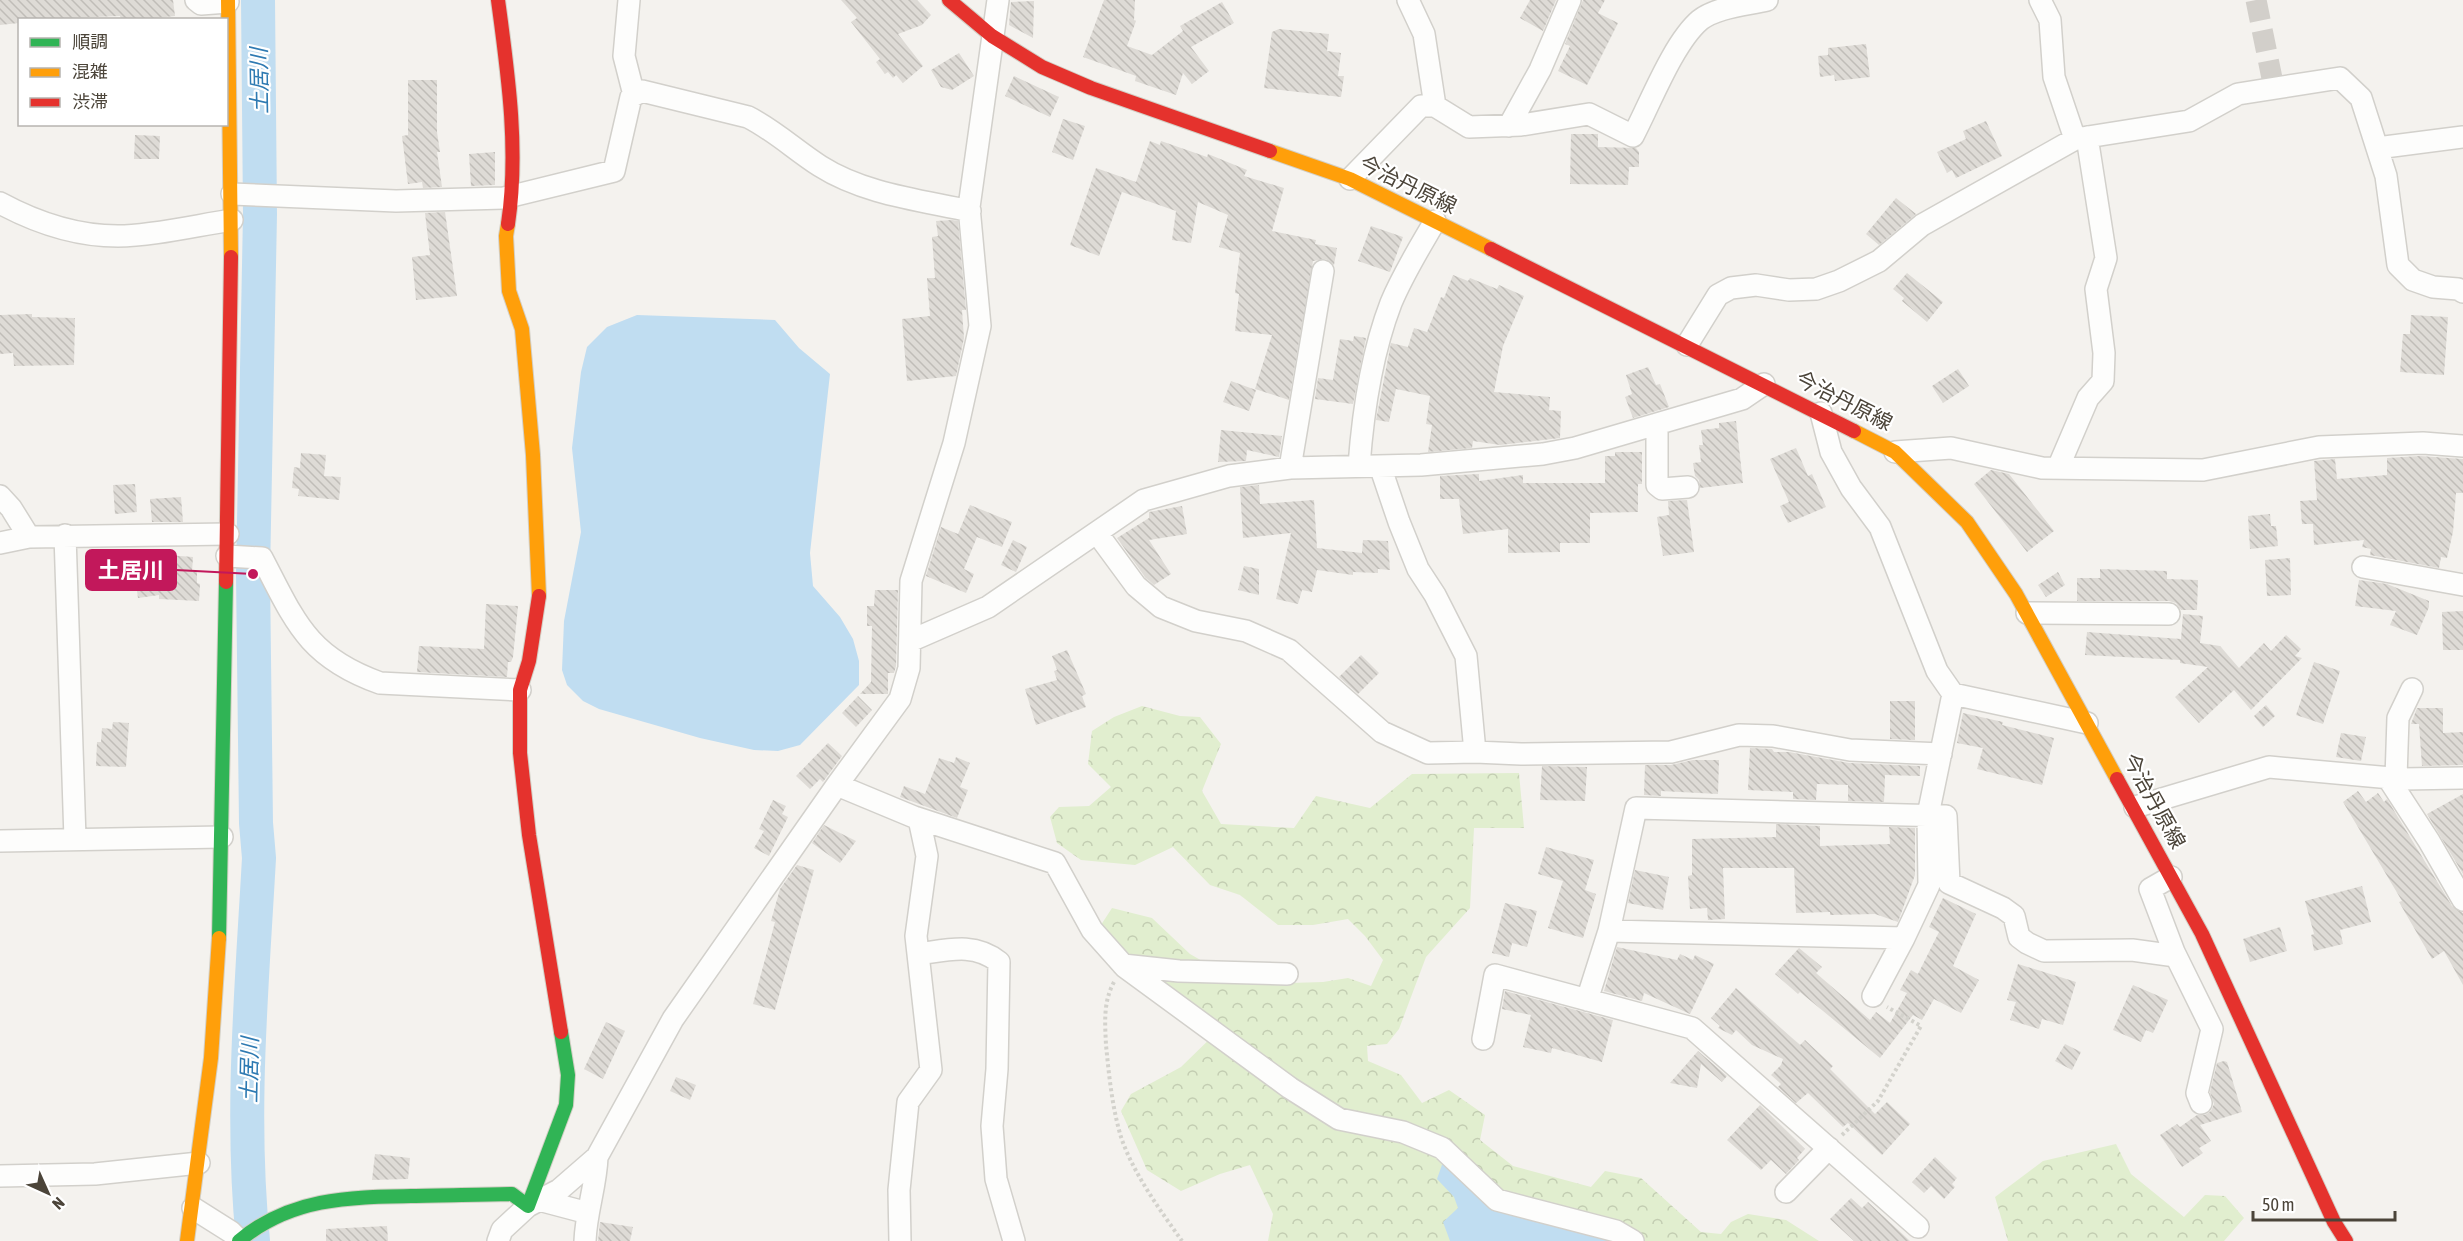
<svg xmlns="http://www.w3.org/2000/svg" width="2463" height="1241" viewBox="0 0 2463 1241" font-family="'Asap Condensed','Noto Sans JP',sans-serif">
  <defs>
    <pattern id="forest-crowns" width="20" height="18" patternUnits="userSpaceOnUse" patternTransform="scale(1.5)"><rect width="20" height="18" fill="#e1eecf"/><path d="M2 6a3 3 0 1 1 6 0M12 15a3 3 0 1 1 6 0" fill="none" stroke="#c3cdb2"/></pattern>
    <pattern id="building-back-hatch" width="6" height="6" patternUnits="userSpaceOnUse" patternTransform="scale(1.5)"><rect width="6" height="6" fill="#dedbd6"/><path d="M-1 5l2 2M0 0l6 6M5-1l2 2" fill="none" stroke="#c0bdb8"/></pattern>
  </defs>
  <rect width="100%" height="100%" fill="#f4f2ee"/>
  <path fill="url(#forest-crowns)" d="M1142 706 1180 716 1200 717 1221 744 1202 791 1221 824 1294 828 1316 796 1370 808 1412 774 1519 773 1524 828H1474L1470 908 1426 957 1399 1029 1387 1044 1367 1046 1368 1061 1401 1075 1422 1103 1449 1090 1485 1115 1480 1140 1513 1166 1591 1187 1605 1171 1641 1178 1701 1232 1721 1234 1731 1222 1748 1214 1786 1220 1819 1241H1268L1273 1214 1250 1165 1220 1174 1181 1191 1147 1170 1121 1111 1131 1094 1181 1067 1222 1027 1170 991 1099 928 1112 908 1152 918 1190 954 1230 977 1290 983 1323 982 1348 978 1371 986 1383 960 1365 936 1348 919 1313 925H1278L1240 895 1210 885 1173 847 1135 865 1081 860 1057 843 1050 817 1059 807 1089 806 1111 787 1088 764 1092 731 1114 717Z
    M2116 1144 2131 1174 2184 1217 2205 1195 2225 1196 2244 1218 2224 1241H2008L1995 1197 2043 1161Z"/>
  <path fill="#c0ddf1" d="M637 315 775 320 799 348 830 374 810 553 813 586 840 617 853 639 859 661V685L800 745 778 751 754 750 700 738 599 709 583 701 567 685 562 670 564 621 581 532 572 448 581 372 587 347 607 327Z
    M1444 1159 1490 1206 1610 1241H1450L1443 1222 1458 1208 1454 1197 1437 1179Z"/>
  <g fill="none" stroke-linecap="round" stroke-linejoin="round">
    <path stroke="#c0ddf1" stroke-width="34" d="M253 1241C240 1114 252 985 259 858L256 823 253 574 260 214 258 0"/>
  </g>
  <path fill="url(#building-back-hatch)" d="M0 0H173L175 16 139 20H121L120 16 18 20 19 23 0 25Z
    M841 0H917L931 15 922 25 898 34 923 66 903 83 896 75 893 78 888 72 885 74 876 62 880 59 851 22 857 18Z
    M1104 0H1135L1134 20 1136 21 1127 46 1152 55 1183 31 1180 26 1222 2 1234 23 1191 47 1209 71 1192 84 1183 73 1176 95 1135 81 1136 76 1083 57Z
    M1530 0H1556L1543 31 1520 18Z
    M1583 0H1605L1598 13 1618 23 1587 85 1558 71 1570 46 1565 44Z
    M1034 1 1033 38 1009 25 1011 2Z
    M1279 29 1329 34 1327 51 1341 53 1338 76H1344L1341 97 1264 88 1272 32Z
    M1866 44 1870 77 1835 81 1834 75 1820 77 1818 56 1828 55V48Z
    M959 53 974 76 952 90 941 87 931 70Z
    M1014 76 1059 97 1050 117 1005 96Z
    M408 80H437V132L440 152H437L442 187 423 188 422 182 408 184 402 136 408 135Z
    M1063 119 1085 126 1073 160 1052 152Z
    M1986 121 2002 156 1956 178 1952 170 1947 173 1937 152 1966 139 1963 131Z
    M1571 134H1598V147L1636 148 1639 152V167H1629L1628 185 1570 184Z
    M135 135 160 136 159 159H134Z
    M1150 141 1160 145 1161 141 1207 157 1208 154 1247 170 1244 176 1284 188 1272 231 1316 240 1315 244 1337 248 1334 265 1326 259 1313 261 1289 400 1255 389 1272 335 1235 331 1239 294 1235 293 1240 253 1219 247 1228 215 1198 202 1191 243 1172 240 1176 211 1122 192 1099 256 1070 245 1096 168 1136 182Z
    M495 152V185L471 186 469 154Z
    M1896 198 1916 214 1879 245 1866 234Z
    M445 212 457 296 416 300 412 257 430 255 425 213Z
    M952 220 958 221 966 310H962L964 338 956 376 907 381 902 319 930 316 927 278H935L932 237 938 236 936 221Z
    M1371 226 1403 237 1390 272 1358 261Z
    M1907 273 1943 302 1927 322 1902 301 1904 298 1893 289Z
    M1453 275 1468 281 1470 278 1497 289 1499 285 1524 296 1503 346 1494 392 1550 397 1549 410 1561 411 1560 438 1500 445 1473 441 1472 448 1428 452 1432 425 1426 424 1430 396 1396 389 1389 422 1376 420 1391 343 1408 347 1414 328 1427 332 1441 297 1444 298Z
    M32 314V317L75 318 74 365 14 366 13 353 0 354V315Z
    M2411 315 2448 317 2444 375 2400 372 2403 334H2410Z
    M1354 336 1366 338 1353 404 1315 399 1318 378 1333 380 1340 339 1353 341Z
    M1648 367 1656 385 1660 384 1669 407 1633 418 1625 397 1632 394 1626 375Z
    M1958 369 1969 386 1943 403 1932 386Z
    M1231 381 1256 390 1249 411 1223 402Z
    M1736 421 1743 483 1700 488 1699 480 1695 476 1693 463 1701 462 1699 445H1703L1701 430 1719 428V423Z
    M1221 430 1282 436 1279 457 1247 450 1246 461 1218 462Z
    M1796 448 1808 476 1812 474 1826 507 1788 523 1780 506 1789 502 1770 459Z
    M1615 452H1642V484H1638V512L1590 513V543H1560V552L1508 553V529L1463 534 1459 499H1440V476L1479 474V481L1523 475V483H1605V456H1615Z
    M301 453 326 455 324 476 341 477 339 500 298 496 299 489 292 488 294 467 300 468Z
    M2420 456 2463 459V493H2456L2453 532 2447 558 2441 557 2439 568 2370 555 2371 549 2362 547 2364 540 2314 545 2313 524H2302L2300 501 2317 500 2314 461 2335 459 2337 479 2387 475V458Z
    M1991 470 2009 474 2054 531 2027 552 1974 484Z
    M135 484 137 512 115 514 113 485Z
    M1259 485 1260 504 1314 500 1317 548 1362 553 1363 540 1388 541 1390 570 1378 569V573L1353 572V575L1317 570 1312 592 1302 590 1298 604 1276 599 1291 533 1243 538 1240 487Z
    M181 497 183 522H152L150 499Z
    M1687 500 1694 552 1663 556 1657 517 1669 515 1668 501Z
    M970 505 1012 522 1002 547 977 537 964 569 974 574 966 593 926 576 941 527 958 534Z
    M1182 506 1187 534 1149 540 1171 574 1154 585 1145 577 1117 538 1149 518V512Z
    M2270 514 2271 526H2276L2278 546 2250 549 2248 516Z
    M1013 540 1027 547 1016 572 1001 565Z
    M167 555 193 557 192 572H197V583L200 584 199 601 159 599V595L138 598 135 577 165 573Z
    M2290 558 2291 595 2267 596 2265 560Z
    M1244 566 1259 569V595L1238 590Z
    M2100 569 2167 571V579L2198 580 2197 610H2181L2176 603 2169 601H2077V578H2100Z
    M2058 572 2065 585 2046 597 2038 585Z
    M2359 580 2387 584 2429 601V607L2417 635 2390 625 2396 611 2355 606Z
    M875 590H898L896 666 894 673H888V694H860L871 682 872 626H867V606H874Z
    M486 604 518 606 513 657 511 662H508L507 677 417 672 419 646 484 649Z
    M2463 611V650H2443L2442 612Z
    M2183 614 2203 616 2200 643 2220 646 2239 668 2264 643 2271 651 2286 635 2301 649 2295 656 2302 658 2251 710 2234 690 2199 723 2175 697 2208 667 2180 663V660L2085 655 2087 632 2181 639Z
    M1067 650 1086 694 1082 696 1086 707 1036 725 1025 689 1057 680 1054 671 1057 670 1052 656Z
    M1361 655 1379 673 1358 694 1339 677Z
    M2314 662 2340 671 2323 724 2296 715Z
    M858 696 872 710 856 727 842 713Z
    M1890 701H1915V740L1890 739Z
    M2266 705 2275 716 2263 727 2254 716Z
    M2417 708H2443V733L2463 732V765L2422 766 2419 724H2411Z
    M1963 713 2003 722 2002 725 2054 738 2042 785 1977 769 1983 748 1957 743Z
    M113 722 129 723 126 767 96 766 97 742H101L102 728 112 729Z
    M2341 733 2366 737 2361 761 2336 757Z
    M828 743 842 756 823 782 820 779 810 789 796 776Z
    M1750 748 1772 749 1774 752H1789L1849 763 1920 766V776L1885 775 1884 802 1848 801V785L1817 784 1816 800 1793 799V792L1748 790Z
    M956 757 970 763 960 787 968 790 957 818 900 797 904 786 925 794 939 758 954 763Z
    M1693 760H1719L1718 794 1661 791V796L1644 795 1645 765H1671Z
    M1542 766 1587 767 1585 801 1540 800Z
    M2358 791 2366 802 2378 793 2384 802 2387 799 2452 906 2463 913V985L2444 951 2432 959 2399 902 2402 901 2343 802Z
    M2463 794V874L2427 814Z
    M773 800 786 806 782 814 788 817 769 856 754 848 764 831 759 829Z
    M1776 824 1820 826V846L1890 844 1889 827 1915 828V875L1898 922 1875 914 1830 915V912L1796 913 1794 868H1723L1725 919 1708 920 1707 908 1690 909 1688 876 1692 875V839L1776 837Z
    M824 825 856 841 840 863 812 843Z
    M1546 847 1594 860 1585 890 1596 894 1583 938 1548 928 1563 881 1538 874Z
    M797 865 814 870 775 1010 753 1004 775 922 771 921 780 889Z
    M1635 870 1669 877 1663 910 1628 903Z
    M2362 886 2371 922 2340 930 2343 944 2314 951 2311 935 2314 934 2305 901Z
    M1943 898 1976 914 1953 966 1979 980 1961 1013 1934 999 1922 1020 1913 1015 1880 1058 1800 992 1798 994 1775 974 1799 948 1822 967 1816 973 1870 1020 1876 1012 1890 1023 1907 993 1900 990 1911 970 1918 974 1939 932 1929 927Z
    M1505 903 1537 911 1527 947 1512 943 1509 957 1492 953Z
    M2280 927 2287 951 2250 962 2243 939Z
    M1617 947 1677 960 1680 954 1693 960 1695 955 1714 964 1690 1014 1644 993 1642 1001 1604 991Z
    M2018 964 2076 982 2063 1025 2042 1019 2039 1029 2010 1020 2016 1002 2007 1000Z
    M2133 985 2168 1000 2153 1033 2146 1030 2141 1042 2113 1030Z
    M1736 988 1800 1045 1805 1040 1833 1066 1830 1069 1875 1114 1887 1102 1910 1124 1882 1155 1848 1123 1843 1127 1808 1093 1796 1103 1778 1087 1781 1084 1771 1075 1781 1065 1783 1059 1752 1045 1736 1030 1732 1035 1718 1028 1720 1026 1711 1018Z
    M1505 991 1613 1020 1602 1062 1552 1048 1551 1053 1523 1047 1531 1015 1502 1009Z
    M606 1022 625 1031 603 1079 584 1069Z
    M2065 1044 2081 1052 2072 1070 2055 1061Z
    M1698 1051 1727 1076 1722 1082 1701 1064 1697 1088 1670 1083Z
    M2224 1061 2227 1062 2242 1112 2200 1125 2211 1141 2199 1148 2203 1153 2182 1167 2160 1135 2177 1124 2180 1127 2197 1115H2205L2211 1111 2214 1104 2210 1092 2217 1063Z
    M676 1077 696 1085 690 1100 670 1091Z
    M1760 1105 1805 1149 1797 1158 1799 1160 1786 1174 1771 1160 1761 1170 1727 1140Z
    M375 1154 410 1158 408 1179 372 1180Z
    M1935 1157 1957 1178 1952 1184 1955 1187 1944 1199 1931 1186 1924 1193 1912 1182Z
    M1851 1198 1862 1208 1868 1202 1910 1241H1854L1830 1219Z
    M600 1222 633 1227 630 1241H598Z
    M387 1226 388 1241H326V1229Z"/>
  <g fill="none" stroke-linecap="round" stroke-linejoin="round">
    <path stroke="#d2cfca" stroke-width="21" stroke-dasharray="21 10" stroke-linecap="butt" d="M2256 0 2274 88"/>
    <g stroke="#d2d0cb" stroke-width="24">
      <path id="street" d="M196 0 201 4 228 2
        M629 0 624 56 634 95
        M1408 0 1424 34 1435 106
        M2040 0 2050 20 2054 77 2075 139
        M1509 126 1540 70 1570 0
        M2377 148 2463 137
        M1350 179 1421 106H1435L1469 127 1521 125 1589 114 1633 136C1650 104 1673 43 1700 20 1717 7 1746 5 1767 0
        M232 194 396 201 504 198 614 171 631 97 642 91 748 117C774 130 795 150 820 166 864 194 920 200 970 211
        M0 203C37 223 76 236 118 236 152 236 198 225 232 220
        M1687 345 1718 295 1731 288 1756 285 1789 290 1816 289 1839 281 1879 261 1922 225 2075 139 2189 121 2238 94 2340 78 2361 98 2386 176 2398 265 2413 280 2433 287 2458 289 2463 292
        M1821 413 1831 452 1851 488 1880 527 1937 671 1953 694
        M1657 424V485L1662 489 1688 487
        M1895 452 1951 448 2042 468 2203 470 2319 447 2423 443 2463 446
        M1359 466C1363 411 1371 355 1391 303 1403 274 1420 247 1435 221
        M1290 468 1323 271
        M2058 468 2088 398 2103 381 2104 353 2096 289 2106 258 2087 137
        M0 496 11 508 29 537 228 534
        M1097 533 1136 586 1161 607 1196 621 1246 631 1289 650 1382 732 1428 753 1475 752 1466 656 1435 595 1418 569 1399 522 1380 466
        M65 535 75 839
        M0 543 29 537
        M227 556 262 558C295 621 307 657 380 683L520 690
        M2363 567 2463 585
        M2027 613 2169 614
        M910 641 988 607 1144 500 1229 476 1290 468 1421 465 1543 454 1575 448 1742 399 1764 384
        M1475 752 1521 754 1671 752 1739 735 1773 736 1850 750 1941 754
        M2388 778 2429 841 2463 900
        M2396 778 2398 718 2412 689
        M837 785 914 817 1055 863 1092 930 1125 967 1290 1088 1339 1119 1403 1132 1442 1148 1497 1200 1616 1231 1633 1241
        M2135 807 2269 767 2402 779 2463 778
        M0 841 222 837
        M2171 877 2150 889 2174 952 2212 1029 2197 1093 2201 1103
        M1609 931 1904 938 1929 885 1928 815 1953 694 2087 723
        M919 954C948 950 974 942 999 962L997 1069 992 1126 996 1179 1014 1241
        M1123 965 1179 971 1287 974
        M1873 996 1904 938
        M1587 1000 1609 931 1636 808 1946 816 1949 883 2003 908 2014 916 2019 937 2027 943 2044 951 2132 950 2176 956
        M1483 1039 1495 975 1692 1028 1918 1227
        M0 1176 95 1174 199 1163
        M1786 1192 1829 1148
        M539 1200 588 1213
        M193 1208 231 1232 240 1241
        M498 1241 502 1230 528 1206 559 1190 597 1157 673 1019 837 785 900 699 909 668 911 581 954 443 980 326 969 207 998 0
        M585 1241C586 1212 596 1186 597 1157
        M900 1241 899 1190 908 1102 931 1070 916 936 927 856 919 819"/>
    </g>
    <g stroke="#d3cfc5" stroke-width="16">
      <path id="fast" d="M219 938 226 582
        M239 1241C290 1198 348 1197 411 1196 445 1195 478 1195 512 1194L528 1206 566 1105 568 1075 561 1032"/>
    </g>
    <g stroke="#d3cfc5" stroke-width="16">
      <path id="slow" d="M228 0 231 257
        M1270 151 1350 179 1491 249
        M508 224 506 236 509 291 522 329 533 455 539 596
        M1854 431 1895 452 1967 522 2016 594 2117 779
        M187 1241 211 1058 219 938"/>
    </g>
    <g stroke="#d3cfc5" stroke-width="16">
      <path id="jam" d="M498 0C508 74 519 150 508 224
        M949 0 992 36 1042 67 1091 88 1270 151
        M1491 249 1854 431
        M226 582 231 257
        M539 596 529 661 520 690V753L529 835 561 1032
        M2117 779 2202 934 2334 1222 2346 1241"/>
    </g>
    <path stroke="#d3d2cc" stroke-width="4" stroke-dasharray="3 3" stroke-linecap="butt" d="M1114 982C1103 1002 1105 1023 1106 1045 1109 1075 1112 1107 1121 1137 1133 1173 1160 1210 1182 1241
      M1842 1135 1878 1101 1921 1026 1887 1007"/>
    <use href="#street" stroke="#fdfdfc" stroke-width="21"/>
    <use href="#fast" stroke="#30b455" stroke-width="14"/>
    <use href="#slow" stroke="#ff9f0a" stroke-width="14"/>
    <use href="#jam" stroke="#e5322d" stroke-width="14"/>
  </g>
  <g text-anchor="middle" stroke-width="4.5" stroke-linejoin="round" paint-order="stroke">
    <g font-size="21" fill="#4b4439" stroke="#fff">
      <text transform="translate(1408 185) rotate(26)" y="7">今治丹原線</text>
      <text transform="translate(1844 401) rotate(27)" y="7">今治丹原線</text>
      <text transform="translate(2154 801) rotate(61)" y="7">今治丹原線</text>
    </g>
    <g font-size="22" font-style="italic" fill="#2e7ab2" stroke="#fff">
      <text transform="translate(259 81) rotate(-91)" y="8">土居川</text>
      <text transform="translate(249 1070) rotate(-89)" y="8">土居川</text>
    </g>
  </g>
  <path fill="none" stroke="#c2185b" stroke-width="2" d="M253 574L176 570"/>
  <circle fill="#c2185b" stroke="#fff" stroke-width="2" cx="253" cy="574" r="6"/>
  <rect fill="#c2185b" stroke="#c2185b" stroke-width="2" x="86" y="550" width="90" height="40" rx="6"/>
  <g font-size="22" text-anchor="middle" font-weight="bold" fill="#fff">
    <text x="131" y="578">土居川</text>
  </g>
  <rect x="18" y="18" width="210" height="108" fill="#ffffff" stroke="#b7b4b0" stroke-width="1.5"/>
  <rect x="30" y="38" width="30" height="9" fill="#30b455" stroke="#b7b4b0" stroke-width="1.5"/>
  <text x="72" y="48" font-size="18" fill="#4b4439">順調</text>
  <rect x="30" y="68" width="30" height="9" fill="#ff9f0a" stroke="#b7b4b0" stroke-width="1.5"/>
  <text x="72" y="78" font-size="18" fill="#4b4439">混雑</text>
  <rect x="30" y="98" width="30" height="9" fill="#e5322d" stroke="#b7b4b0" stroke-width="1.5"/>
  <text x="72" y="108" font-size="18" fill="#4b4439">渋滞</text>
  <g transform="translate(48 1193) rotate(135)" stroke="#ffffff" stroke-width="4.5" paint-order="stroke">
  <path d="M0-4.5L10 22L0 15L-10 22Z" fill="#4b4439"/>
  <text y="-9" font-size="16" font-weight="bold" text-anchor="middle" fill="#4b4439">N</text>
  </g>
  <path d="M2253 1211v9h142v-9" fill="none" stroke="#4b4439" stroke-width="3"/>
  <text x="2262" y="1211" font-size="18" fill="#4b4439" stroke="#ffffff" stroke-width="4.5" paint-order="stroke">50 m</text>
</svg>
